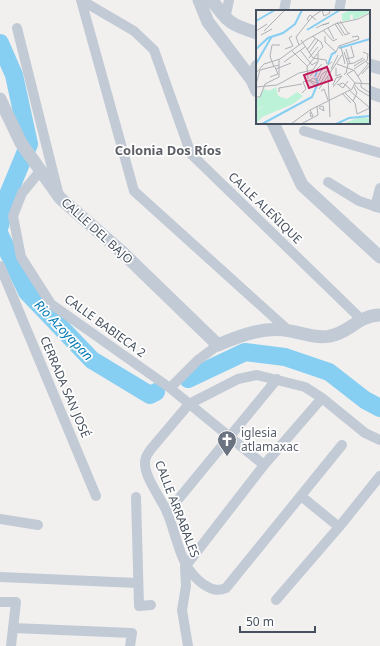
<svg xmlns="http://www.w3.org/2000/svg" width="380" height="646" viewBox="0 0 380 646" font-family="'Noto Sans',sans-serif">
  <rect width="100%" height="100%" fill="#f2f0ef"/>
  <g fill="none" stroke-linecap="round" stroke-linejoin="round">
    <path stroke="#86cef2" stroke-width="18" d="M0 43 14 75 29 144 7 197 0 226
      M0 235 27 292 92 360 150 395 156 392
      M188 379 245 352 285 357 329 372 365 400 380 408"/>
    <path stroke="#c2cad5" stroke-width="10" d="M81 0 134 31 154 50 191 154 361 319
      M81 0 134 191 289 331
      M284 11 286 0
      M339 11 341 0
      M225 19 229 0
      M17 28 58 192
      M304 131 380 153
      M41 170 22 193 13 216 21 257 51 304 170 388 264 465
      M328 182 359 201 380 208
      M375 207 380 188
      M0 266 96 496
      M170 388 198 360 218 345
      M342 445 226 588C217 592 211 589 203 584 179 567 178 538 167 512 161 498 144 477 145 462 145 457 148 453 151 449L189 404 238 379 257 375 305 387 322 398 365 433 380 440
      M301 496 339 527
      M136 497 139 606 151 605
      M167 513 277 379
      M0 519 38 525
      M0 577 137 583
      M276 600 339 527 380 476
      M0 602H16L11 646
      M13 628 132 633 130 646
      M188 646 182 610 186 586 185 567 264 465 322 398"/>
    <path stroke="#c2cad5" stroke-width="13" d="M199 0 208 22 252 80 257 91
      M212 0C227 22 231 25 257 33
      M369 65 380 68
      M252 80 257 66
      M369 92 380 96
      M0 99 21 143 60 198 123 253 218 345C241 335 265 326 290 331 303 333 316 339 330 336 349 333 359 315 380 315
      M273 123 302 185 380 257"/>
  </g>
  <defs>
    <g id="church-pin" transform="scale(1)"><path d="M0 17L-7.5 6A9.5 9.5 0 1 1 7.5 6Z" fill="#6b7280" stroke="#fff"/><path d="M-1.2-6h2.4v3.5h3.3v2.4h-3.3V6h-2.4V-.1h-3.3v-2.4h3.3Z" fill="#fff"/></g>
  </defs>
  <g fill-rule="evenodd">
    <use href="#church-pin" x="227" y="440"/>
  </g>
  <g text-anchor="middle" stroke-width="3.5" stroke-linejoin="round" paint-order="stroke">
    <g font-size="12" fill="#46505e" stroke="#fff">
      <text transform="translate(265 208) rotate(44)" y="4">CALLE ALEÑIQUE</text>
      <text transform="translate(97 231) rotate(42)" y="4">CALLE DEL BAJO</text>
      <text transform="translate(105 326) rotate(36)" y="4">CALLE BABIECA 2</text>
      <text transform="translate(65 387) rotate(67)" y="4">CERRADA SAN JOSÉ</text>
      <text transform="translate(177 509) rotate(69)" y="4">CALLE ARRABALES</text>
    </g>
    <g font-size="12" fill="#5b616d" stroke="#fff" text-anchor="start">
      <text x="241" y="437">iglesia<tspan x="241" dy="14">atlamaxac</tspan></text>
    </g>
    <g font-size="13" font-weight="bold" fill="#5c5f65" stroke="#fff">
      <text x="168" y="155">Colonia Dos Ríos</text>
    </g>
    <g font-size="13" font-style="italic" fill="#0379b4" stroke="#fff">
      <text transform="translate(64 330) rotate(46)" y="5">Rio Azoyapan</text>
    </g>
  </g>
  <g transform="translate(256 10)">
    <rect width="114" height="114" fill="#f2f0ef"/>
    <path d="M20 77 22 86 31 89 41 82 47 86 37 94 6 107 0 114V100L7 97 11 82Z" fill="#bcf2d7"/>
    <path d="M8 79 14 81 11 82 9 95 0 100V91ZM102 108H114V114H86Z" fill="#bcf2d7"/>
    <path d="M94 0H111L114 2 97 10V5H94V10L86 11V4Z" fill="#bcf2d7"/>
    <path fill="none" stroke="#86cef2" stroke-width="2" d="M0 11 19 0M51 20 84 0M83 38 114 29M0 39 12 28 27 23 39 14 46 0M0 54 16 26M72 54 76 44 80 42M59 67 61 61 67 59M6 114 56 87 62 73 60 68M80 114 93 108 114 106"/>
    <path fill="none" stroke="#adb0b5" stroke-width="1" d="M66 0 68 6 74 3 73 0M53 11 51 9 54 5 60 10M84 11 92 23M81 12 89 25 94 23M79 14 87 26M60 18 66 15 73 13 67 15M72 18 78 29M67 20 77 31 81 29M0 21 11 14M8 21 29 0M5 25 16 19M69 26V32L80 42M45 30 57 48 70 50 71 54M43 35 40 27 56 7 66 0M85 37 89 54M29 39 37 36 33 28 36 26M90 39 94 54M35 40 52 57M44 40 56 55 61 52M51 40 59 29M80 42 83 36 103 29 102 26 96 27M107 42 112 44 111 51M53 43 62 30M53 48 62 37M90 49 98 47 95 36M28 52 49 37M81 54 97 60M92 54 98 53 107 48M98 56 109 49M18 57 14 46 16 35H24M80 58V66L85 64M20 59 35 53M75 59 82 45M98 59 110 51 112 54M4 60 23 55M98 60 91 64 99 73M98 60 106 73M0 63 8 54 24 49 50 30 79 14 102 9 114 3M106 64 114 55M88 65 90 63 92 54 88 42M54 66 66 54M102 66 114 52M14 67 22 64 19 57M72 67 74 107M52 69 51 57 61 44M61 69 66 59 76 52M63 71 66 64 72 60M0 74 4 60M64 74 72 60M98 74 103 80 113 86M105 74V77L114 83M59 75 53 71 57 68 61 71M77 75 80 68 86 66M81 75 87 73 94 79M83 75 87 78 92 71M0 77 21 75 43 63 57 60 62 52V42L67 37 65 32 56 26M77 77 86 66M63 79 86 45M93 80 114 98 101 104M65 81 68 79 72 90M23 82V78L46 74M46 83 50 79 47 72 53 70 61 73M86 83 95 93M89 83 99 93 101 104M0 87H4L9 74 23 67V49M97 91 101 83 98 77M63 97 67 96 68 101 63 98M54 100 57 106 55 107 54 102M35 114 54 100 96 79 99 73 114 74M45 114 62 105 61 96"/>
    <path fill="#c2185b" fill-opacity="0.15" stroke="#c2185b" stroke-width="2" d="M71 57 76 70 53 78 48 65Z"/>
    <rect width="114" height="114" fill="none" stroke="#46505e" stroke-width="2"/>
  </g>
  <path d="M240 626v6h75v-6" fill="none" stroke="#46505e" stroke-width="2"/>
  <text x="246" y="626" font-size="12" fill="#46505e" stroke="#ffffff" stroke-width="3" paint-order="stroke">50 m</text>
</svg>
